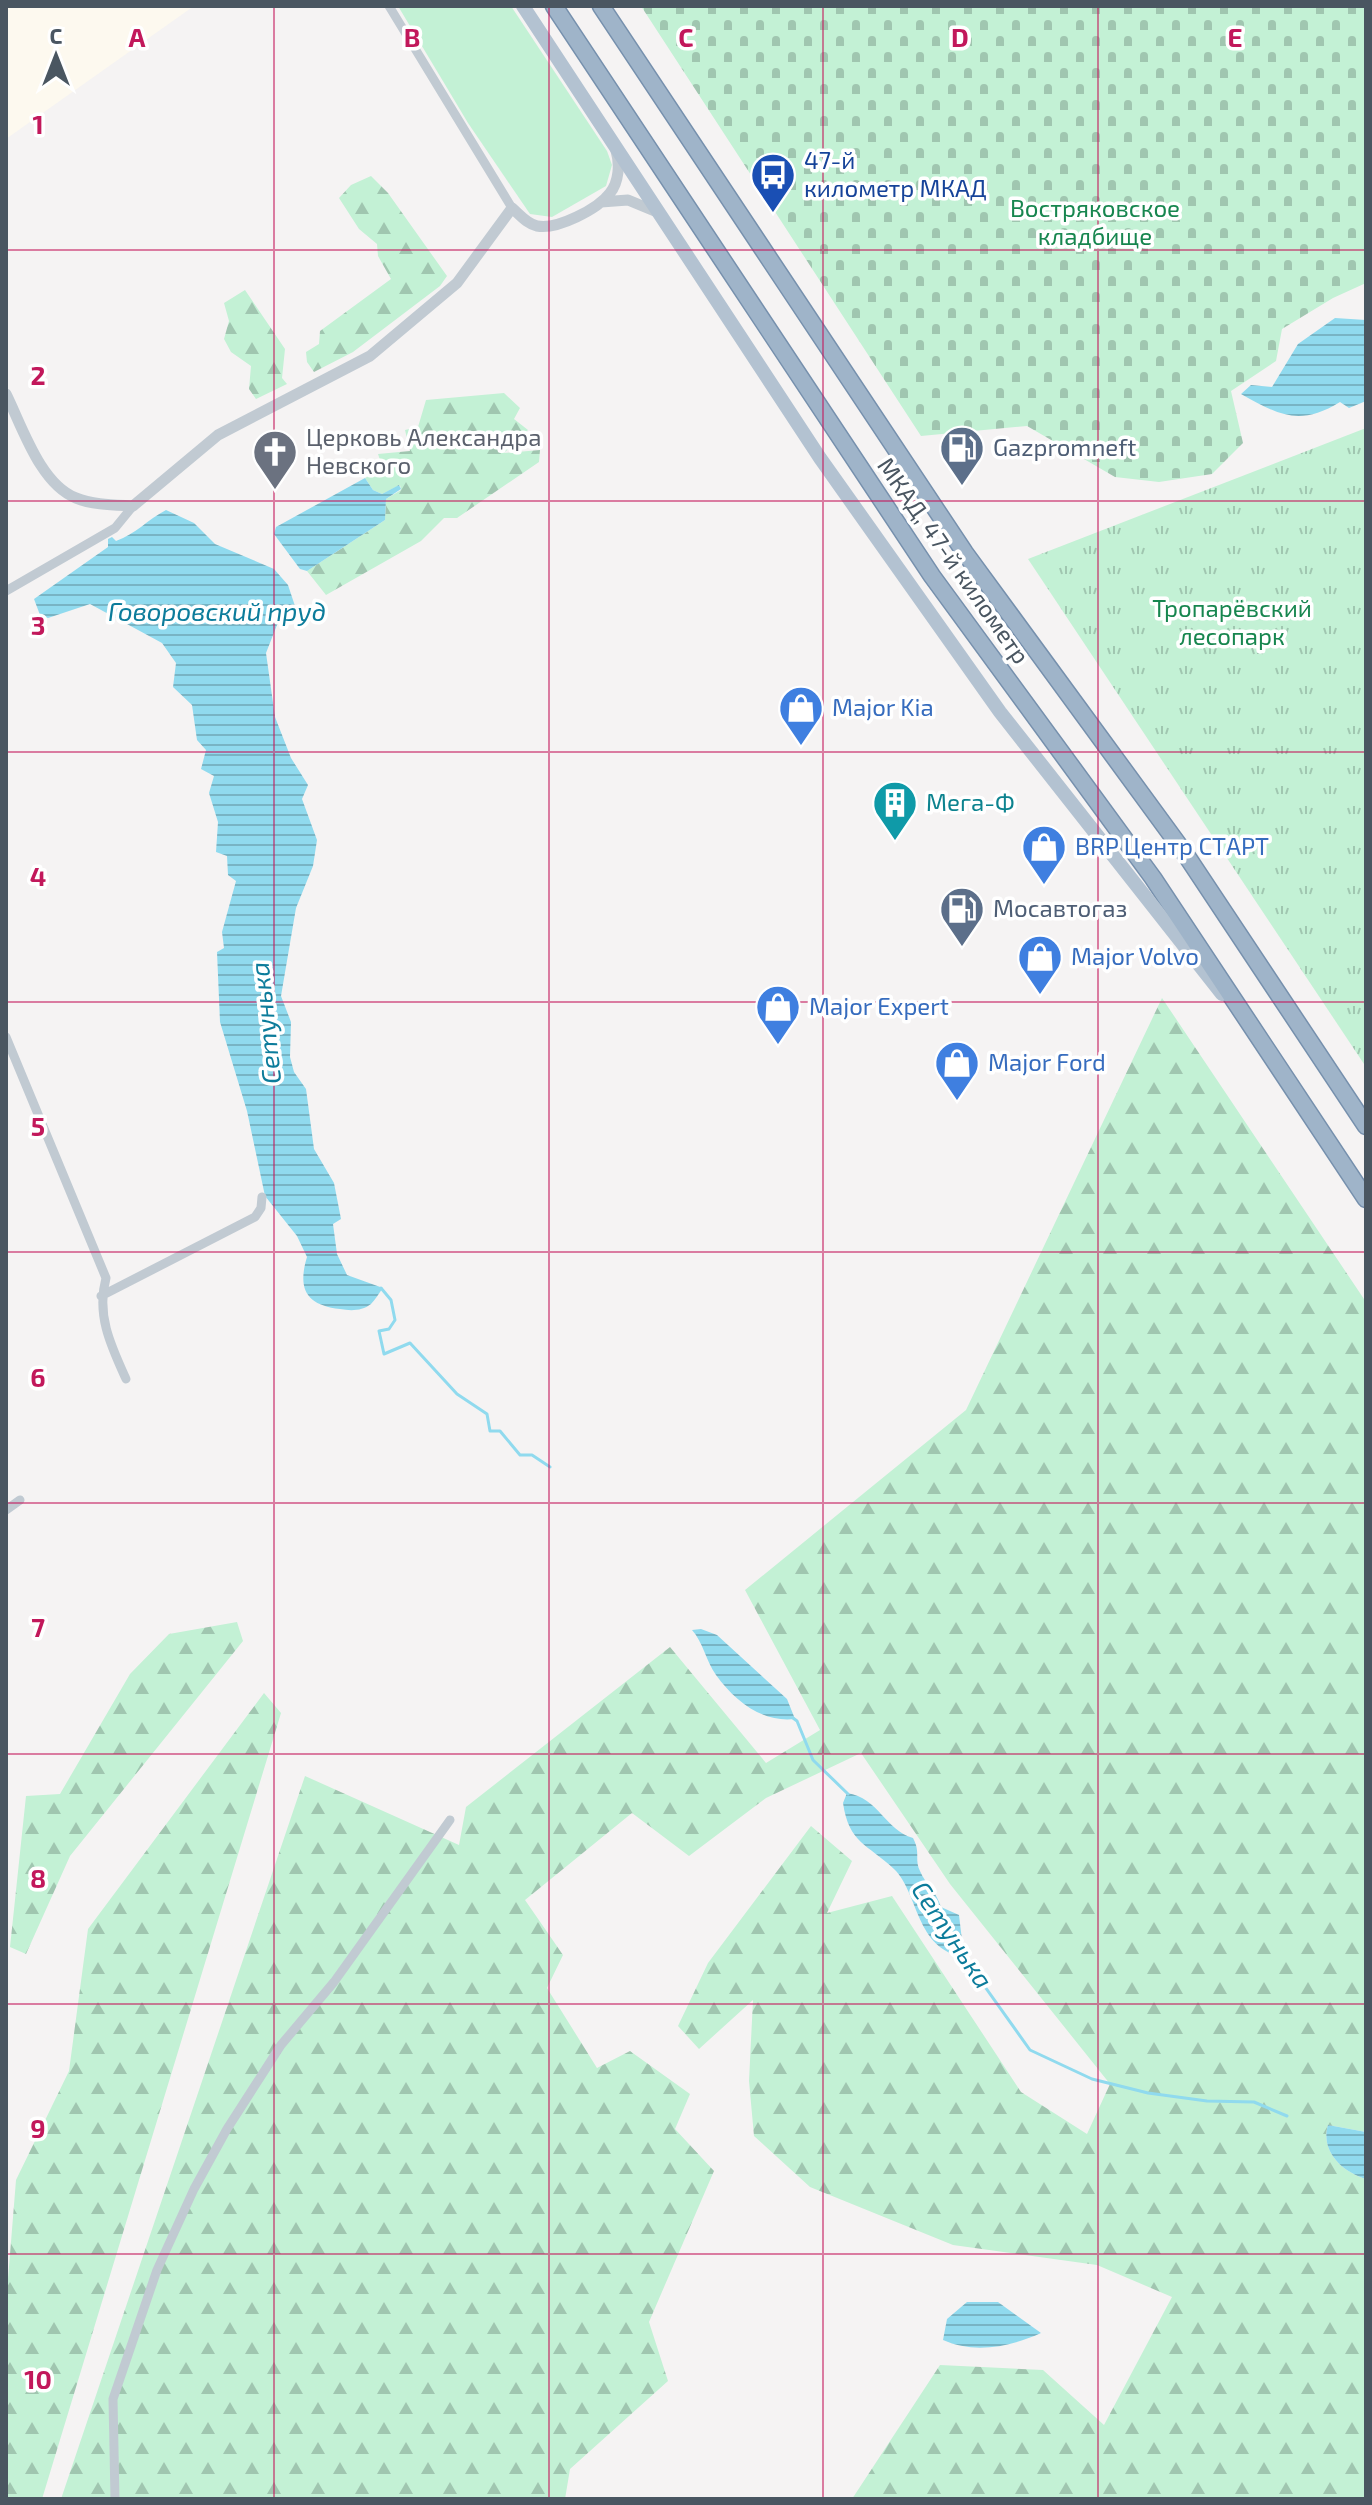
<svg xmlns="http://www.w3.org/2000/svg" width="1372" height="2505" viewBox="0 0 1372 2505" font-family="'Exo 2',sans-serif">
  <defs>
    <pattern id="forest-firs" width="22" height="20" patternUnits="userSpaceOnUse" patternTransform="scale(2)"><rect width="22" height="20" fill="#c3f1d5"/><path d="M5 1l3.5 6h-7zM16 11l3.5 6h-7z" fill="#a0c6b0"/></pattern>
    <pattern id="cemetery-stones" width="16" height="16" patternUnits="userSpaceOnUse" patternTransform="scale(2)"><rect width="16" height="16" fill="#c3f1d5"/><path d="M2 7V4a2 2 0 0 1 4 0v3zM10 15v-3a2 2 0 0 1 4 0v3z" fill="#a0c6b0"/></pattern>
    <pattern id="park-tufts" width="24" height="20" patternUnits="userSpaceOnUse" patternTransform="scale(2)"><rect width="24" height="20" fill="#c3f1d5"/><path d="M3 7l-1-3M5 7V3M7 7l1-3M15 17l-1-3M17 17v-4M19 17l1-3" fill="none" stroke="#a0c6b0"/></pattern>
    <pattern id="water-rules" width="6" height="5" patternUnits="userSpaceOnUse" patternTransform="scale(2)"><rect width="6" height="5" fill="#90daee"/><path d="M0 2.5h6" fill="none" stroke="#78b4c4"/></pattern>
  </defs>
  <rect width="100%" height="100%" fill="#f5f3f3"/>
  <path fill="#fdf9ef" d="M6 6H194L6 139Z"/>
  <path fill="#c3f1d5" d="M398 6H511L607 151 612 165 606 186 552 217 530 214 468 123Z"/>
  <path fill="url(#forest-firs)" d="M371 176 388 193 447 276 440 286 353 352 314 372 307 362 306 352 319 344 320 331 391 279 378 256 377 244 359 229 339 198 351 185Z
    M245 290 285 349 282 378 287 384 256 399 249 389 251 366 231 352 224 339 229 321 224 303Z
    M504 393 520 408 514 419 528 430 504 453 540 450 539 462 457 518H444L421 541 326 595 307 571 385 520 386 499 401 490 400 485 382 494 373 490 365 478 383 469 378 454 410 451 405 430 418 427 426 400Z
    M1162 998 1366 1302V2132L1328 2125C1320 2151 1342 2172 1366 2179V2499H852L940 2365 1043 2370 1104 2425 1172 2297 1097 2265 953 2245 810 2187 754 2136 749 2081 753 2000 699 2049 678 2026 708 1963 811 1826 852 1861 827 1913 892 1896 1021 2092 1087 2134 1110 2084 950 1884 861 1753 766 1798 689 1856 632 1813 525 1900 563 1955 547 1988 597 2068 630 2051 690 2094 675 2129 714 2171 649 2322 668 2381 570 2469 565 2499H61L305 1776 459 1845 466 1807 670 1647 766 1763 820 1730 745 1590 966 1410Z
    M237 1622 243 1641 70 1856 26 1954 10 1947 26 1796 60 1794 130 1674 169 1634Z
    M264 1693 281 1713 42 2499H6V2304L16 2180 69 2071 88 1929Z"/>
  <path fill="url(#cemetery-stones)" d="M641 6H1366V283L1333 298 1282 329 1276 361 1231 391 1243 443 1212 474 1159 482 1115 477 1027 426 921 436Z"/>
  <path fill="url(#park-tufts)" d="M1366 428V1067L1028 559Z"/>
  <path fill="url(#water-rules)" d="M1335 318 1366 320V401L1349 408 1340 402C1299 427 1279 415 1241 394L1251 385 1272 387 1298 344Z
    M365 478 373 490 382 494 399 485 401 489 386 499 385 520 307 571 300 569 274 534 276 527Z
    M166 510 194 523 215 544 274 569 288 585 295 606 277 625 266 653 275 717 291 758 308 785 302 799 317 840 313 866 296 908 281 996 291 1022 290 1057 294 1072 306 1089 314 1149 334 1183 341 1219 333 1224 337 1254 347 1275 383 1288C379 1293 375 1300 371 1304 362 1311 351 1311 340 1309 307 1305 297 1290 307 1257L297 1236 265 1196 247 1111 220 1022 217 952 224 948 222 932 236 881 228 875 227 856 216 852 218 822 209 793 214 776 201 769 206 750 197 740 192 705 173 687 176 663 162 643 90 604 48 618 40 615 34 599 108 547V539L112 537 116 541C136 534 147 520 166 510Z
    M701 1629 717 1635 787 1699 795 1719C762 1723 735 1701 716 1675 706 1661 703 1642 692 1630Z
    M847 1793C879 1798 885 1830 913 1838 921 1853 914 1859 920 1871 926 1885 936 1891 941 1907L959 1915 964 1957C915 1949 919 1893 894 1869 868 1844 849 1844 843 1803Z
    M1328 2125 1366 2132V2179C1342 2172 1320 2151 1328 2125Z
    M967 2302H998L1041 2333C1010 2347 974 2354 943 2340L947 2319Z"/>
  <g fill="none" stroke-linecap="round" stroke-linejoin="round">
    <path stroke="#90daee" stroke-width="3" d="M381 1288 391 1300 395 1320 389 1329 379 1331 384 1354 410 1343 457 1394 487 1414 490 1431H500L520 1455H532L550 1467
      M793 1718 797 1721 813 1760 848 1794
      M963 1956 1030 2050 1092 2079 1148 2093 1207 2101 1254 2102 1287 2116"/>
    <g stroke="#7690ad" stroke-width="19">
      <path id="trunk" d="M554 6 932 576 1153 878 1366 1199
        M601 6 965 553 1186 855 1366 1126"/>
    </g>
    <path stroke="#c1cad2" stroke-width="9" d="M389 6 512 208
      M6 591 115 528 133 506
      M6 1037 106 1278C96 1315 111 1346 126 1379
      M101 1296 255 1217 261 1208 262 1197
      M6 1510 20 1500
      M115 2499 113 2399 157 2270 194 2189 227 2129 281 2045 334 1982 450 1820"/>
    <path stroke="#c1cad2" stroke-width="11" d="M601 202 628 200 657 212
      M6 394C22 426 40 484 76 498 93 505 115 505 133 506L218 435 370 356 457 283 512 208C520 215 527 224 537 226 557 230 598 209 610 193 619 182 620 164 616 151"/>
    <path stroke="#b3c2d1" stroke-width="14" d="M523 6 820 458 1000 712 1222 994"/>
    <use href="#trunk" stroke="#9fb4c9" stroke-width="16"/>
  </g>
  <path fill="none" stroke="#c2185b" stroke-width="2" stroke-opacity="0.55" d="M274 6V2499M549 6V2499M823 6V2499M1098 6V2499M6 250H1366M6 501H1366M6 752H1366M6 1002H1366M6 1252H1366M6 1503H1366M6 1754H1366M6 2004H1366M6 2254H1366"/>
  <defs>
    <g id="bus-pin" transform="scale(2.3)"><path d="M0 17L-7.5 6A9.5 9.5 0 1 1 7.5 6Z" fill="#1a4fb4" stroke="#fff"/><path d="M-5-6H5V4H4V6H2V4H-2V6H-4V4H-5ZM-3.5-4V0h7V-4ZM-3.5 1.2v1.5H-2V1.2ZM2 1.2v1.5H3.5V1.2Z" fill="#fff"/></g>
    <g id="fuel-pin" transform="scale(2.3)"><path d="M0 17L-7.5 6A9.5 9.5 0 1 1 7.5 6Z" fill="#5c6f8a" stroke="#fff"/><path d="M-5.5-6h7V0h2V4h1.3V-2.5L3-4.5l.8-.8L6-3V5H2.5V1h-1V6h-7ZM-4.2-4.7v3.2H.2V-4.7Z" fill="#fff"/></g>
    <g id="church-pin" transform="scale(2.3)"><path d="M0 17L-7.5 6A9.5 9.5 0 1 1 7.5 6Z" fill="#6b7280" stroke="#fff"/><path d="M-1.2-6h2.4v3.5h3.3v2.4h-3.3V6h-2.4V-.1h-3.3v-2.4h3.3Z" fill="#fff"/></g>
    <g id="shop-pin" transform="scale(2.3)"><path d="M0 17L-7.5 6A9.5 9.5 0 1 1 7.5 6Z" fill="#3f7fe0" stroke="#fff"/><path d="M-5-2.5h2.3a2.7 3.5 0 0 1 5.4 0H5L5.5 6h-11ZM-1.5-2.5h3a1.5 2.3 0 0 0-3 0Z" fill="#fff"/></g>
    <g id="building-pin" transform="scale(2.3)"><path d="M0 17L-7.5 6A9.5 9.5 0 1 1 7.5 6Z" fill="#0f9aa8" stroke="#fff"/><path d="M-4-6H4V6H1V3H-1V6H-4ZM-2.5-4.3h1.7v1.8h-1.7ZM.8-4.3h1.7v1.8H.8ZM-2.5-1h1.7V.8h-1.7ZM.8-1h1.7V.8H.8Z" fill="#fff"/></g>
  </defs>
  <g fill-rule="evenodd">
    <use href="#bus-pin" x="773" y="175"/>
    <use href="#fuel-pin" x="962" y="448"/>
    <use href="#church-pin" x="275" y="452"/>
    <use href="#shop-pin" x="801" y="708"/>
    <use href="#building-pin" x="895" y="803"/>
    <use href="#shop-pin" x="1044" y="847"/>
    <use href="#fuel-pin" x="962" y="909"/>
    <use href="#shop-pin" x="1040" y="957"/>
    <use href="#shop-pin" x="778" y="1007"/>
    <use href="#shop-pin" x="957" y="1063"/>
  </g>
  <g text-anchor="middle" stroke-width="7" stroke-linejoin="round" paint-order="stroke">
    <g font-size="24" fill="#164399" stroke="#fff" text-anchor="start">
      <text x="804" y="169">47-й<tspan x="804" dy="28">километр МКАД</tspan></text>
    </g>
    <g font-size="24" fill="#17864f" stroke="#fff">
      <text x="1095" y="217">Востряковское<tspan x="1095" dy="28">кладбище</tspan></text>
      <text x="1232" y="617">Тропарёвский<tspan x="1232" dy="28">лесопарк</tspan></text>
    </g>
    <g font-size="24" fill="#5b616d" stroke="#fff" text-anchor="start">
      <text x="306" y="446">Церковь Александра<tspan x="306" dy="28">Невского</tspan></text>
    </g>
    <g font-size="24" fill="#4e5e75" stroke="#fff" text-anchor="start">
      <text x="993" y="456">Gazpromneft</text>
      <text x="993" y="917">Мосавтогаз</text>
    </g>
    <g font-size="24" fill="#4a5661" stroke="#fff">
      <text transform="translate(953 561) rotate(55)" y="8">МКАД, 47-й километр</text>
    </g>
    <g font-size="24" fill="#366cbe" stroke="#fff" text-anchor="start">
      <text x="832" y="716">Major Kia</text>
      <text x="1075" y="855">BRP Центр СТАРТ</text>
      <text x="1071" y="965">Major Volvo</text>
      <text x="809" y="1015">Major Expert</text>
      <text x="988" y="1071">Major Ford</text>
    </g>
    <g font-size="24" fill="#0d838f" stroke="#fff" text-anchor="start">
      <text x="926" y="811">Мега-Ф</text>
    </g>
    <g font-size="26" font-style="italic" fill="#0c7c9b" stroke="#fff">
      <text x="217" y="621">Говоровский пруд</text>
      <text transform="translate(266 1023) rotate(-96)" y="9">Сетунька</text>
      <text transform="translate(952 1935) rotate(56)" y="9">Сетунька</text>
    </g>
  </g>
  <g font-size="26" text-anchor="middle" font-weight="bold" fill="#c2185b" stroke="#fff" stroke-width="7" stroke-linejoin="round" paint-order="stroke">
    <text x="137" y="47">A</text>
    <text x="412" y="47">B</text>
    <text x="686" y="47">C</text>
    <text x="960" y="47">D</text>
    <text x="1235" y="47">E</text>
    <text x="38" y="134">1</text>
    <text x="38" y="385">2</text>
    <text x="38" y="635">3</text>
    <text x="38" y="886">4</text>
    <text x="38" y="1136">5</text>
    <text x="38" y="1387">6</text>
    <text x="38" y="1637">7</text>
    <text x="38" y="1888">8</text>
    <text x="38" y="2138">9</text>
    <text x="38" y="2389">10</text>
  </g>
  <rect width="1372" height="2505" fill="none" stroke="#4a5661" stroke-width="16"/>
  <g transform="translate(56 56)" stroke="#ffffff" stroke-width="6" paint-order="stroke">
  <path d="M0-6L14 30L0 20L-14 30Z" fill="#4a5661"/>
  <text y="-12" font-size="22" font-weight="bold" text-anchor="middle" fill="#4a5661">С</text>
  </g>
</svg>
